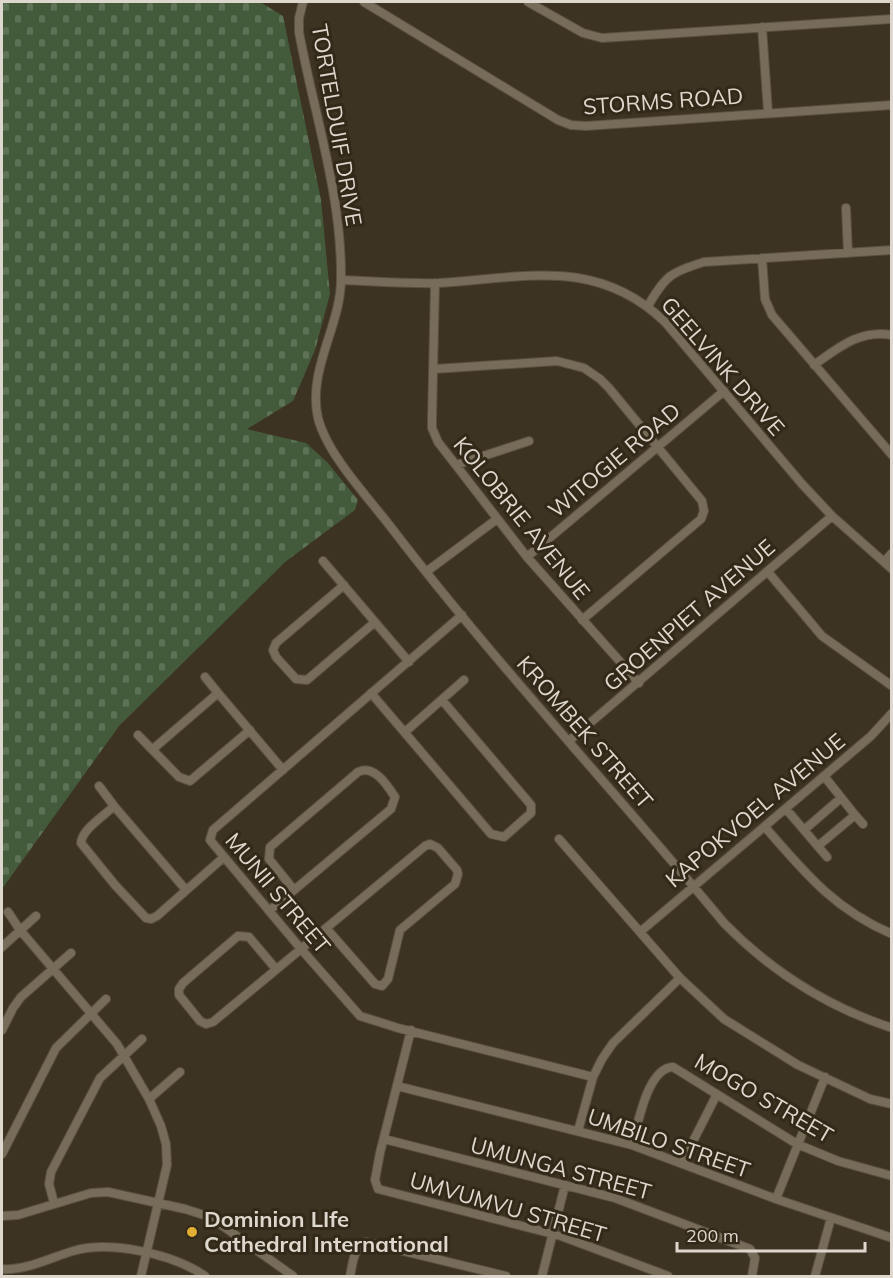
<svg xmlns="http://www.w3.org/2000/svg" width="893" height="1278" viewBox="0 0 893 1278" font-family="Mulish,sans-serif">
  <defs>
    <pattern id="cemetery-stones" width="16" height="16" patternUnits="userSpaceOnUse" patternTransform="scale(1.5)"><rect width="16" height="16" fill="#435b3b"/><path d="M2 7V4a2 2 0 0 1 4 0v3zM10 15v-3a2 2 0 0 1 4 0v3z" fill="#5e7256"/></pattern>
  </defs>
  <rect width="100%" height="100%" fill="#3d3322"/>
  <path fill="url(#cemetery-stones)" d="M2 2H260L283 16 321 200 330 294 315 350 293 401 247 429 306 443 327 462 358 500 355 510 285 562 119 726 2 889Z"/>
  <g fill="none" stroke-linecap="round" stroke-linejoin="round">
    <g stroke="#585041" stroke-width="10">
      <path id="minor" d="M303 2 299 18V32C314 114 342 195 341 279 341 326 307 370 318 418 327 454 367 496 390 526 495 663 614 790 724 923 771 971 828 1007 892 1028
        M364 2 558 120 571 125 586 126 892 105
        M528 2 583 33 602 38 892 19
        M762 27 768 112
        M846 208 848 253
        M762 258 765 299 772 315 892 455
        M341 280C373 281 406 284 438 283 523 278 596 256 665 322L802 484 832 516 892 569
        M435 283 432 419V428L438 442 527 557 639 683
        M648 306C665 276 671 272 704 262L892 250
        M814 365C838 348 860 329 892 335
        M434 369 557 361 584 368 600 379 609 388 702 501 704 511 701 519 582 620
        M456 465 529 441
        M527 557 724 391
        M323 561 409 662
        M884 562 892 553
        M426 572 497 519
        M768 572 822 636 892 686
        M344 585 276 643 273 650 276 657 296 679 307 680 375 622
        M462 615 213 830 210 840 301 949 360 1016 398 1028 593 1077
        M205 677 218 693
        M371 693 491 834 504 837 531 813V805L442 700
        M405 732 464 680
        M138 735 179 777 190 781 250 730
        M569 741 832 516
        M153 749 218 693 283 770
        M99 786 114 806 186 890
        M114 806C104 816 82 829 81 843L115 885 146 918 151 919 157 916 224 857
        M786 809 827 857
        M855 815 863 824
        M765 827C805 873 834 909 892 934
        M804 830 841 798
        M559 839 680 978 724 1019 798 1065 870 1099 892 1104
        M818 846 855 815 824 776
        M269 911 391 809 395 797C387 785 374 764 358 772L270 847 269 859 294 890
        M8 912 20 930 117 1044 149 1099 161 1126 166 1144 167 1165 141 1276
        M640 932 824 776 871 736 892 713
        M2 947 36 916
        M276 969 249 937 238 936 183 983 179 989V995L200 1021 206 1024 213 1022 425 846 430 844 438 848 457 870 458 874 455 884 400 930 388 979 382 986 375 984 326 928
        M2 1030 13 1008 21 997 71 953
        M411 1030 380 1153 375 1180 378 1189 561 1236 668 1276
        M397 1086 632 1145 776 1199 892 1238
        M149 1099 180 1072
        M578 1131 593 1077 602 1059 613 1043 680 978
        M384 1139 615 1198 750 1249 755 1258 752 1276
        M632 1145C638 1125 647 1068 673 1067L797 1144 838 1161 892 1176
        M2 1154 56 1048 106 999
        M682 1163 717 1094
        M776 1199 825 1077
        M54 1203 49 1184 51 1172 100 1078 142 1039
        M2 1216 18 1215 91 1193 108 1192 185 1209 210 1217 293 1276
        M2 1269C25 1271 50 1258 73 1251 110 1240 173 1254 205 1276
        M350 1276C353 1263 353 1248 366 1242L506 1276
        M542 1276 565 1185
        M815 1276 831 1218"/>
    </g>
    <use href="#minor" stroke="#776c59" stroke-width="8"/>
  </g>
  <circle fill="#e3ae35" stroke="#332918" stroke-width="2" cx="192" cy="1232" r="6"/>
  <g text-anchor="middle" stroke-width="6" stroke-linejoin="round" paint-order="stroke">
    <g font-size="22" fill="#ddd7cd" stroke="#332918">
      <text transform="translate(663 101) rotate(-4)" y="8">STORMS ROAD</text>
      <text transform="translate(337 125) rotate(80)" y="8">TORTELDUIF DRIVE</text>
      <text transform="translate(723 366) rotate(49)" y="8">GEELVINK DRIVE</text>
      <text transform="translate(614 460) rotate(-40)" y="8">WITOGIE ROAD</text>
      <text transform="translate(522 518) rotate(51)" y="8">KOLOBRIE AVENUE</text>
      <text transform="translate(689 615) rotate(-41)" y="8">GROENPIET AVENUE</text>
      <text transform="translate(585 732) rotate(49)" y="8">KROMBEK STREET</text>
      <text transform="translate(755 810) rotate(-40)" y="8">KAPOKVOEL AVENUE</text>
      <text transform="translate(278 893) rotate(50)" y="8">MUNII STREET</text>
      <text transform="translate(764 1098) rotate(30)" y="8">MOGO STREET</text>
      <text transform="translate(669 1143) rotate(19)" y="8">UMBILO STREET</text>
      <text transform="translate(561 1168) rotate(15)" y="8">UMUNGA STREET</text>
      <text transform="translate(508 1207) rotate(16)" y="8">UMVUMVU STREET</text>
    </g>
    <g font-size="22" font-weight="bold" fill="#ddd7cd" stroke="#332918" text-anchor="start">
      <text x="204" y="1227">Dominion LIfe<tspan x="204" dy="25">Cathedral International</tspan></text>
    </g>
  </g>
  <rect width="893" height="1278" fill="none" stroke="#ddd7cd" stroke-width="6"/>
  <path d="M677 1242v9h188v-9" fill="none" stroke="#ddd7cd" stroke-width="3"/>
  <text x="686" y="1242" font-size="18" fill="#ddd7cd" stroke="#332918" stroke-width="4.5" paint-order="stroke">200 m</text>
</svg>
